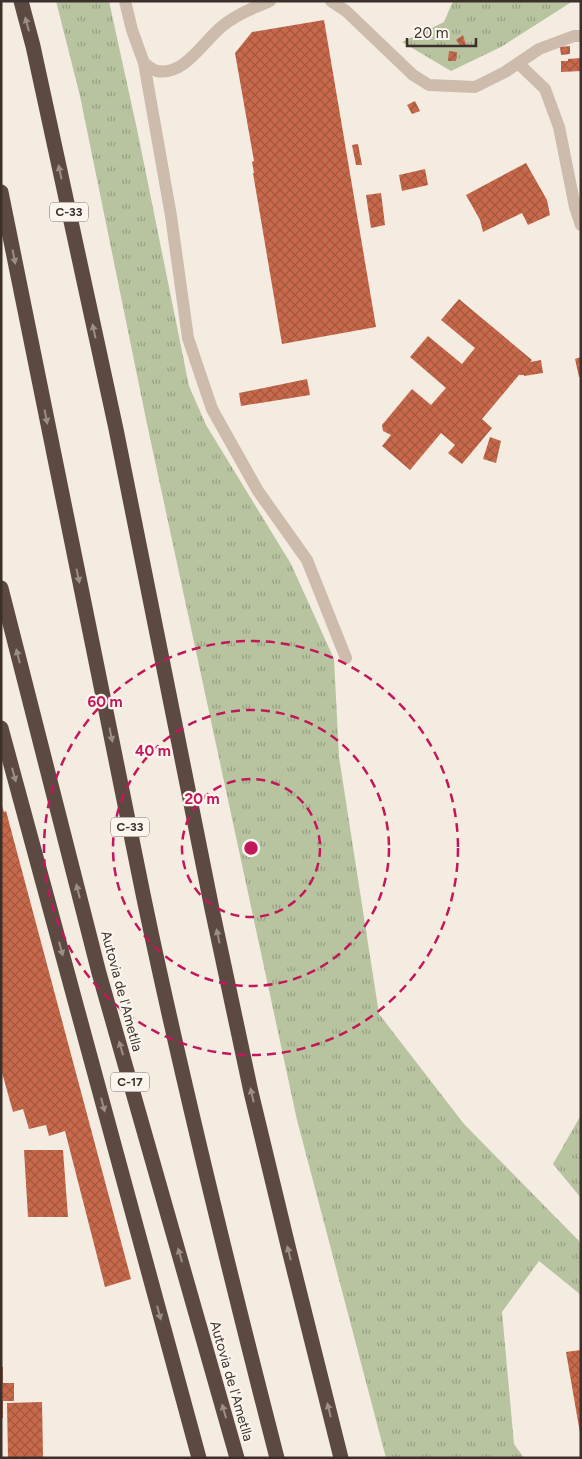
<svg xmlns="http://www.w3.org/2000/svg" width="582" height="1459" viewBox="0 0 582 1459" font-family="Figtree,sans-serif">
  <defs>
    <pattern id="grass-tufts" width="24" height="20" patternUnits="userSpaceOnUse" patternTransform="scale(1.25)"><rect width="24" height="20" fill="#b8c4a0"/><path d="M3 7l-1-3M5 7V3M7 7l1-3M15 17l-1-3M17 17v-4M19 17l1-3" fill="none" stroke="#97a083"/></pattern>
    <pattern id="building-cross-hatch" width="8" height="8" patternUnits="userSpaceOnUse" patternTransform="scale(1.25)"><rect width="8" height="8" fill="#c8694b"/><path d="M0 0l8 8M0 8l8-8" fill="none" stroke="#a4573f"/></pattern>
  </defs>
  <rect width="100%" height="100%" fill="#f4ebe1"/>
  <path fill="url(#grass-tufts)" d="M56 1H109L138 134 189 386 206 425 291 564 334 659 339 757 379 1014 464 1124 579 1241 581 1247V1295L539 1261 502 1312 514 1444 524 1458H386L297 1120 147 424 80 96Z
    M453 1H573L501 47 451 71 402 42 444 22Z
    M581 1115V1198L553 1164Z"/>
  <path fill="url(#building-cross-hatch)" d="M324 20 376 327 282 344 253 173H254L252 162 254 161 235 53 252 32Z
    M463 35 466 45 461 47 456 40Z
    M570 46V54L561 55 560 47Z
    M449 51 457 52 456 61H448Z
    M581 58V71L561 72V61H568V59Z
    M415 101 420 111 412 114 407 105Z
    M358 144 362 165H356L352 145Z
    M526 163 547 200 550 215 528 225 522 213 483 232 480 220 466 195Z
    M425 169 428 185 402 191 399 175Z
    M381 193 385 225 371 228 366 195Z
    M459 299 532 360 530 362 541 360 543 373 524 376V375H519L482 419 492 428 462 464 448 453 455 445 441 433 410 470 382 446 391 435 383 431 382 425 412 389 431 405 446 388 410 357 428 336 462 364 475 348 441 320Z
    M581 357V377H579L575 359Z
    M307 379 310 395 241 406 239 393Z
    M490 437 501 441 496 463 483 459Z
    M1 803 4 812 6 811 131 1279 105 1287 65 1131 49 1136 46 1125 29 1129 23 1109 13 1112 1 1069Z
    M24 1150H63L68 1217H28Z
    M581 1350V1433H580L566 1352Z
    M1 1367H3V1383H14V1401H3V1418H1Z
    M42 1402 43 1458H8L7 1403Z"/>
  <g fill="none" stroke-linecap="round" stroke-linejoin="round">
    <path stroke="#cdbbac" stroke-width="12" d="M125 1 132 30 144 63 171 216 188 338 212 409 258 491 307 560 346 658
      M331 1 346 11 413 75 429 85 475 87 505 72 539 49 574 36H581
      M144 63C147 65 152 70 157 71 183 76 202 44 219 29 233 16 253 8 270 1
      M518 63 545 89 559 127 575 207 581 225"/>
    <path stroke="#5c4a42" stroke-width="15" d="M21 1 33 46 116 429 212 909 251 1092 289 1250 341 1458
      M1 192C52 439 99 686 151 932 189 1109 232 1283 277 1458
      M1 588 99 973 237 1458
      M1 728 199 1458"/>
  </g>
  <defs><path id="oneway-solid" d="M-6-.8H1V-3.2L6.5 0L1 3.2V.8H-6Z" transform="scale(1.25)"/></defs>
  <g fill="#9c8e87">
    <use href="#oneway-solid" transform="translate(27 24) rotate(-105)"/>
    <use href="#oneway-solid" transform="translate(60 172) rotate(-102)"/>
    <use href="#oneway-solid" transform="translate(14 257) rotate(79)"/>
    <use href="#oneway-solid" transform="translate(94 331) rotate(-102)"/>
    <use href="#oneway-solid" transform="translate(46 417) rotate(79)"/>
    <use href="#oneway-solid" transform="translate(78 576) rotate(78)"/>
    <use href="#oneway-solid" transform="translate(18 656) rotate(-104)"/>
    <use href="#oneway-solid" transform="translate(111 735) rotate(78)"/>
    <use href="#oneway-solid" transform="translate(14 775) rotate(75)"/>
    <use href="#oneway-solid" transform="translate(78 891) rotate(-104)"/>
    <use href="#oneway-solid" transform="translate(218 936) rotate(-102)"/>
    <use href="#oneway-solid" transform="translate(61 949) rotate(75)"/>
    <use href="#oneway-solid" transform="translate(121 1048) rotate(-106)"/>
    <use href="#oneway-solid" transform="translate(252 1095) rotate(-103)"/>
    <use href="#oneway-solid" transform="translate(103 1105) rotate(75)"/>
    <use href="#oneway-solid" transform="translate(289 1253) rotate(-104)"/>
    <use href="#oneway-solid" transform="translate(180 1255) rotate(-106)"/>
    <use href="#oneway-solid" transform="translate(159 1313) rotate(75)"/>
    <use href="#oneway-solid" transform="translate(329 1410) rotate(-104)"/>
    <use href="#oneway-solid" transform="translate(224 1411) rotate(-106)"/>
  </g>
  <g fill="none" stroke="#c2185b" stroke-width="2.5" stroke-dasharray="9 6">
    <circle cx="251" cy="848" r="69"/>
    <circle cx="251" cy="848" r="138"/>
    <circle cx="251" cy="848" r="207"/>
  </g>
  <g text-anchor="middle" stroke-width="4.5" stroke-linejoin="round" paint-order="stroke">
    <g fill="#fbf5ee" stroke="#756b66" stroke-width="1">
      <rect x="50" y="202.5" width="38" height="19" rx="4"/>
      <rect x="111" y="817.5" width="38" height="19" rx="4"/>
      <rect x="111" y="1072.5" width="38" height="19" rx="4"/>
    </g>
    <g font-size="12" font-weight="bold" fill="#3b302b">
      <text x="69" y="216">C-33</text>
      <text x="130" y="831">C-33</text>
      <text x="130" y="1086">C-17</text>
    </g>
    <g font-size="14" fill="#3b302b" stroke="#fbf5ee">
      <text transform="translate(122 991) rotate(75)" y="5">Autovia de l'Ametlla</text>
      <text transform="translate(232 1381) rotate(74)" y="5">Autovia de l'Ametlla</text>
    </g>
  </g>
  <circle cx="251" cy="848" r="8" fill="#c2185b" stroke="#fbf5ee" stroke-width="2.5"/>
  <g font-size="15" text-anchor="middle" font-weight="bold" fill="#c2185b" stroke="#fbf5ee" stroke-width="4.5" stroke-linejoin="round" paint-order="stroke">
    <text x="105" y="707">60 m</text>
    <text x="153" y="756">40 m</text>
    <text x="202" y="804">20 m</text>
  </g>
  <rect width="582" height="1459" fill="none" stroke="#3b302b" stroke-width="5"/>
  <path d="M407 38v8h69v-8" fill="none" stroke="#3b302b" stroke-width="2.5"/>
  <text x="414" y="38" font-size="15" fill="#3b302b" stroke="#fbf5ee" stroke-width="4" paint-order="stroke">20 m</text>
</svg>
